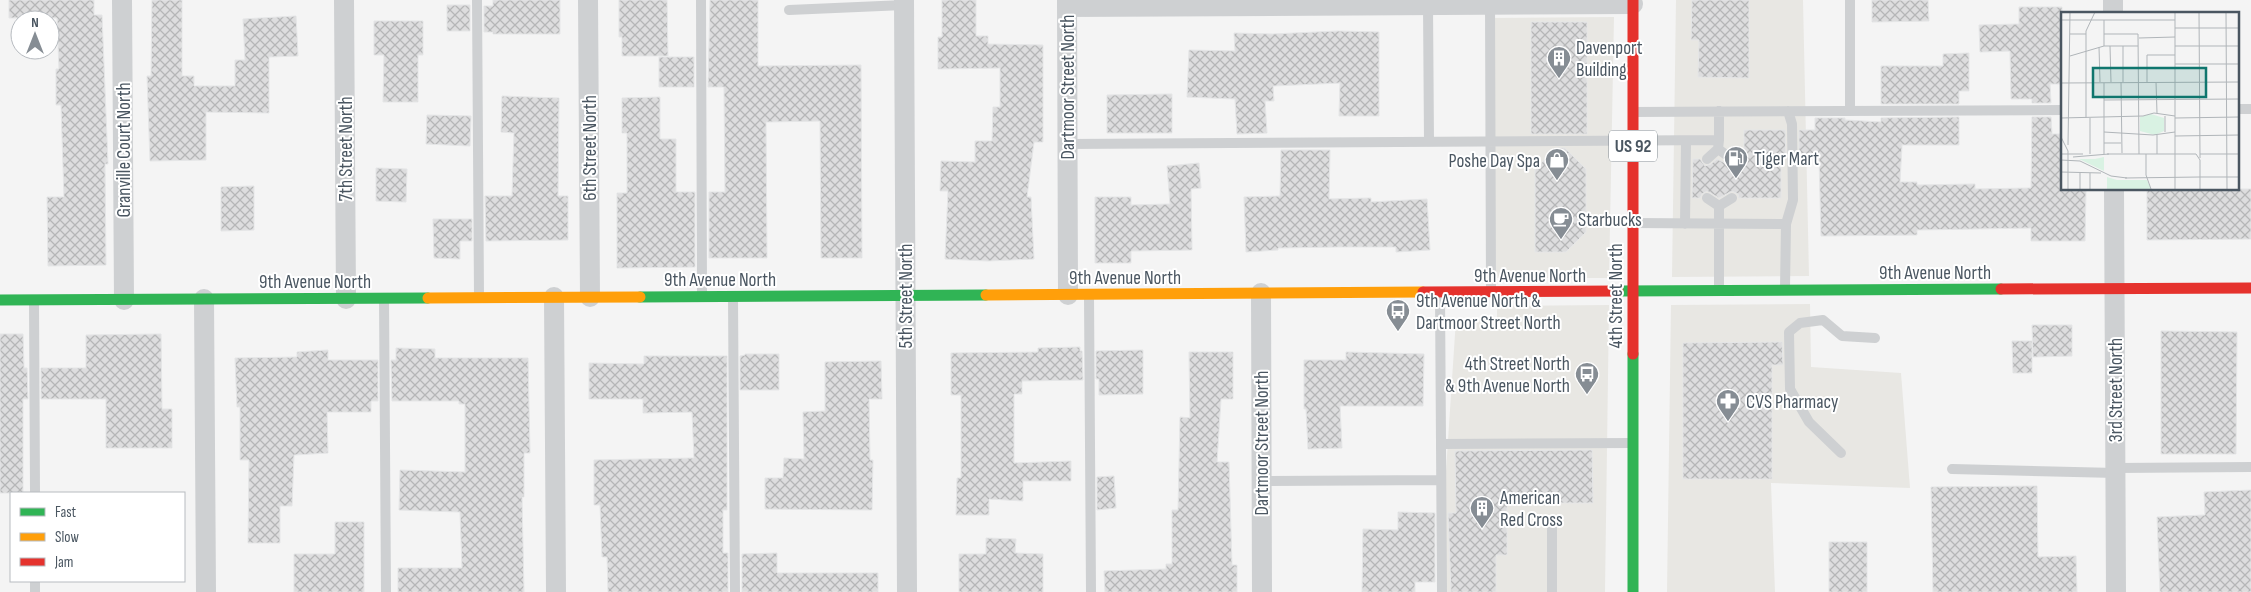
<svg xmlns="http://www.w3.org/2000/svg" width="2251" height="592" viewBox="0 0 2251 592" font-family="'Sofia Sans Condensed',sans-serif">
  <defs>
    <pattern id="building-cross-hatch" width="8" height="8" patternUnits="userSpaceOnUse" patternTransform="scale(1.25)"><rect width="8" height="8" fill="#ddddde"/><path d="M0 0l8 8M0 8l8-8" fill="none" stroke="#b5b6b7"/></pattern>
  </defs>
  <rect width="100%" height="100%" fill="#f4f4f4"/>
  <path fill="#e8e7e3" d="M1676 0H1803L1809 276 1672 277Z
    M1614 17 1609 278H1496L1487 18Z
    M1810 304 1811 367 1901 373 1910 488 1771 483 1775 592H1667L1671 305Z
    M1609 305 1605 592H1438L1456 319H1497V306Z"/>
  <path fill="url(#building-cross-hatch)" stroke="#e5e6e7" d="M9 0H94V15H102L108 164H105L106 265 48 266 47 197H64L61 105H56V69H59L57 18H9Z
    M152 0H182V76H194V86H235V60H245L243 19 296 16 298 56 269 57V113L206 112V160L150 161 147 76H151Z
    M493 0H560V34H493V32H484V6H493Z
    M619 0H667L668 56H622V37H619Z
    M710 0H758V66L861 65 862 258H821L820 121 766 122 767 258H709V192H725L724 87H708Z
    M942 0H976V36H988V44L1043 45V142H1034L1027 197H1031L1034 259 988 261 945 259 948 191H940L941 161 975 162V141H992L993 107H1000V68L938 69V37H942Z
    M1692 0H1749V78L1698 77 1699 40H1691Z
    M1872 0H1928L1929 21 1872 22Z
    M447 5H470V31H447Z
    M2019 7H2062V84H2050L2051 103H2032V99H2011L2010 51 1980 52 1979 25 2019 24Z
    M374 21H423V55H418V102H383L384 55H374Z
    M1531 22H1587V134H1531Z
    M1338 31 1379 32V116H1339L1340 83 1273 86 1274 101H1265L1267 133 1237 134 1235 99 1187 97 1189 50 1235 51 1234 33 1273 34Z
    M1969 53V91H1959V104H1881V66H1943V54Z
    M659 57H694V87H659Z
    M1172 94V133H1107V95Z
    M502 96 559 98 558 196H568V240L486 241 485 196H512L514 133 501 132Z
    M660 97V139H676V192H695V267L617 268V193H627V133H622V98Z
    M427 115 471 116 470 146 426 144Z
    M1959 117V145H1902L1900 182H1917V185L1975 184V189L2031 188 2032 117H2051L2052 134H2062V189H2086L2085 241H2031V228L1917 230V235L1821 236 1819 157H1799V130H1815V118H1845V120L1881 122V118Z
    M1744 130H1785L1786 157H1781V198H1739L1738 194 1732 191 1719 198 1707 191 1702 194 1700 198H1692L1693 159H1700L1705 166 1711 164 1717 159 1731 166 1735 165 1739 159H1744Z
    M1555 148H1565L1586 169V232L1566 252H1535V170Z
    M1281 150H1330L1329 199 1371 198V202L1427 199 1430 250 1396 252V247H1336L1278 248V250L1246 252 1244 197 1280 196Z
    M1199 163 1201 188 1191 189 1192 250 1131 251V263H1095V197H1131V205L1170 204 1167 166Z
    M376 168 407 169 406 202 376 201Z
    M254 186V230L221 231V187Z
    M2147 189H2251V239L2147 240Z
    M433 219H472V241H460V259L434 258Z
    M2032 325H2072V356L2033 357Z
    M2161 331 2237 332 2236 454H2161Z
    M0 334H23L24 368H27L28 399H23V493H0Z
    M161 334 162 409H172V448H106V399H41V368H86V335Z
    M2012 341H2032V373H2013Z
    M1782 342 1783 365H1772V479H1683V343Z
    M1080 347V351H1082L1083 380 1022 381V394H1014V463L1071 461V481H1023V501L989 499V515H956L957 478H961V395H951V353L1038 352V348Z
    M396 348 435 349V358H528L530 453H524V497H522L524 592H398V568H462L460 512 399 510 400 470 465 472V404H459V401H392L391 360H396Z
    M328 350V360H378V401H371V412H327L328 453 294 455 292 506H280V543H248L249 460H240V407H237L235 358 297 357V352Z
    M1143 350V394L1099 395V379H1096V351Z
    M1189 352H1233V399H1221L1217 462H1229L1232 565H1237V592H1105L1104 571 1166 569V564H1172V510H1178L1180 417 1190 418Z
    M1346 352 1424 354 1423 406H1340L1342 448 1308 449 1306 409H1304V360H1346Z
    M745 354H779V390H740V356L745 355Z
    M644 356H727V510H723V553H728V592H608L607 557H602L600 505H594V460L694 458 692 412 643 413V399H589V363L644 364Z
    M881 361 882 399H869L870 460H873L872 510 765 509V478H783L784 458 804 459 803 412 825 411V362Z
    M1592 450 1593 503H1507V555H1496V592H1451L1448 513H1456L1455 451Z
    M1114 476 1116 508 1097 510V477Z
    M2037 486 2038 557 2076 556 2077 592H1933L1931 487Z
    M2251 490V592H2160L2157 517 2205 515 2204 492Z
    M1398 512 1435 513V582H1415V592H1362L1363 529 1398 530Z
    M335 522H364V592H294V554H335Z
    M986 538 1016 539 1015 553 1043 554V592H959V554H986Z
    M1829 542H1867V592H1829Z
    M777 553V573H878V592H742V554Z"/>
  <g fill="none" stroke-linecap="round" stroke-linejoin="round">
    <path stroke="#ced0d2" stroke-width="10" d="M477 0 479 296
      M701 0 702 296
      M1850 0V111
      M1490 4 1491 291
      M1428 5 1429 142
      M789 10 904 5
      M2237 109H2251
      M1633 112 2062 110
      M1067 144 1719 140V111
      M1718 149 1732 159
      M1707 159 1718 149 1719 140
      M1707 198 1719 206V290
      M1719 206 1732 198
      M1635 223 1786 224
      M1685 224 1686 141
      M1785 288 1786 224 1793 200 1792 124 1788 111
      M1440 294 1442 592
      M1089 296 1091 592
      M384 298 386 592
      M733 298 735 592
      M34 302 35 493
      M1441 444 1632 443
      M1841 453 1809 422 1790 389 1789 332 1800 323 1823 320 1842 336 1875 338
      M2116 468 2251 467
      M1952 469 2116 473
      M1262 481 1441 480
      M1552 525V592
      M35 581V592"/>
    <path stroke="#ced0d2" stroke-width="20" d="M122 0 124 300
      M344 0 346 299
      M588 0 590 297
      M904 0 907 592
      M1067 0 1068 295
      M2113 0V14
      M1067 7 1633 4
      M2114 189 2116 592
      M1261 293 1262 592
      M554 297 556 592
      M204 299 206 592"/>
    <path stroke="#30b455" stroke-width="11" d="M1618 291 2001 289
      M640 297 986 295
      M0 300 428 298
      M1633 354V592"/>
    <path stroke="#ff9f0a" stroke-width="11" d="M986 295 1423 292
      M428 298 640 297"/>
    <path stroke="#e5322d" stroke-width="11" d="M1633 0V354
      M2001 289 2251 288
      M1423 292 1618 291"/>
  </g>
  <defs>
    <g id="building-pin" transform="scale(1.25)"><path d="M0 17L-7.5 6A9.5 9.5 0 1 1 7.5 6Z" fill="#868d94" stroke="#fff"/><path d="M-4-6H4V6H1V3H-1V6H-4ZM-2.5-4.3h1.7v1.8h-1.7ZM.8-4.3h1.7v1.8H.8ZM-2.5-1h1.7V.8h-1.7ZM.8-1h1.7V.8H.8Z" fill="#fff"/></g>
    <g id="fuel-pin" transform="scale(1.25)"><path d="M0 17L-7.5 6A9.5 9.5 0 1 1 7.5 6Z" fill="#868d94" stroke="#fff"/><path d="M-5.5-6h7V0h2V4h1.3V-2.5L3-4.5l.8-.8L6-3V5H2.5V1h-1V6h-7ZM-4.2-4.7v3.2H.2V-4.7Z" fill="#fff"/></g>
    <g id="shop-pin" transform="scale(1.25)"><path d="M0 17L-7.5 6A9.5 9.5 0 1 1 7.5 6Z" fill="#868d94" stroke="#fff"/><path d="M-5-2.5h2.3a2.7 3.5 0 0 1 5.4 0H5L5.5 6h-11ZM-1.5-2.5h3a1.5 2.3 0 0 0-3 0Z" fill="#fff"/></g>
    <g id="cafe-pin" transform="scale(1.25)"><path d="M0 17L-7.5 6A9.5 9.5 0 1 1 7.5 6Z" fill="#868d94" stroke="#fff"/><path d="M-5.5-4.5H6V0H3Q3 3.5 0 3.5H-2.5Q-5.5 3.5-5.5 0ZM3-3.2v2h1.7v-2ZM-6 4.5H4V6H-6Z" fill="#fff"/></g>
    <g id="bus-pin" transform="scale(1.25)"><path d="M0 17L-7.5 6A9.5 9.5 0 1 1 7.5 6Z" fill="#868d94" stroke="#fff"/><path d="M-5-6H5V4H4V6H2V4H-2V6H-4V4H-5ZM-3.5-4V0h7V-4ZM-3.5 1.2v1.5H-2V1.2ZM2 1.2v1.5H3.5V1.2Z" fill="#fff"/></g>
    <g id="pharmacy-pin" transform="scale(1.25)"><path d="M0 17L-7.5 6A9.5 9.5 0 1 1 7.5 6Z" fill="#868d94" stroke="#fff"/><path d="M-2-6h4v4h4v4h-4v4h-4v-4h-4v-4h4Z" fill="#fff"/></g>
  </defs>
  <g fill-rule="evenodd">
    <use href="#building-pin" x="1559" y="58"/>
    <use href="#fuel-pin" x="1736" y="158"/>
    <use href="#shop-pin" x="1557" y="160"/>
    <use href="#cafe-pin" x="1561" y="219"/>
    <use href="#bus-pin" x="1398" y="311"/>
    <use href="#bus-pin" x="1587" y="374"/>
    <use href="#pharmacy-pin" x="1728" y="401"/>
    <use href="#building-pin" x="1482" y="508"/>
  </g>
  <g text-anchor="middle" stroke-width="4" stroke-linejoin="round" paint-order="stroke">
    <rect fill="#fff" stroke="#808990" stroke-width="1" x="1609" y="130.5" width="48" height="31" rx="4"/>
    <g font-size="18" font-weight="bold" fill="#4a5661">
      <text x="1633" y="152">US 92</text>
    </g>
    <g font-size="19" fill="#4a5661" stroke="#fff" text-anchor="start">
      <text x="1576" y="54">Davenport<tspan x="1576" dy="22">Building</tspan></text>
      <text x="1754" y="165">Tiger Mart</text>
      <text x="1540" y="167" text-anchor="end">Poshe Day Spa</text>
      <text x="1578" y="226">Starbucks</text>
      <text x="1416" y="307">9th Avenue North &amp;<tspan x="1416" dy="22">Dartmoor Street North</tspan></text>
      <text x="1570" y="370" text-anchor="end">4th Street North<tspan x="1570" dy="22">&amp; 9th Avenue North</tspan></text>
      <text x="1746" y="408">CVS Pharmacy</text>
      <text x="1500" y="504">American<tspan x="1500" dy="22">Red Cross</tspan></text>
    </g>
    <g font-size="19" fill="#4a5661" stroke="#fff">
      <text transform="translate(1067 87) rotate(-90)" y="7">Dartmoor Street North</text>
      <text transform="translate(589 148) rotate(-90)" y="7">6th Street North</text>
      <text transform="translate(345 149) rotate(-90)" y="7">7th Street North</text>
      <text transform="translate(123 150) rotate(-90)" y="7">Granville Court North</text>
      <text x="1935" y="279">9th Avenue North</text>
      <text x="1530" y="282">9th Avenue North</text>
      <text x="1125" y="284">9th Avenue North</text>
      <text x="720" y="286">9th Avenue North</text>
      <text x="315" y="288">9th Avenue North</text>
      <text transform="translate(905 296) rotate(-90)" y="7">5th Street North</text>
      <text transform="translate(1615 296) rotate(-90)" y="7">4th Street North</text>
      <text transform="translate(2115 390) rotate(-90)" y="7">3rd Street North</text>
      <text transform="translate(1261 443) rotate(-90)" y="7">Dartmoor Street North</text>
    </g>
  </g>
  <g transform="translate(2061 12)">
    <rect width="178" height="178" fill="#f4f4f4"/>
    <path d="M90 102 103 106V119L94 123 79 119V105ZM43 145V159L18 147H34ZM46 165 56 168H86L90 177H46Z" fill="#d9f2e3"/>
    <path fill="none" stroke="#b0b5b9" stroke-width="1" d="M114 0V177M138 0 139 146M165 0 166 177M0 8H114M43 8V34M114 16H178M9 22H25M43 22H77L78 142M78 26 114 25M49 34 50 70M62 34V70M114 34H178M38 35 39 70M9 44 43 34H77M114 52H178M86 56H114M60 70 61 141M86 70V43H114M95 70 96 101M0 71 178 70M43 71V142M43 88 178 87M104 104V120M0 106 82 104 93 101 114 104M25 106V19L34 0M29 106V142M114 106 178 105M43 120 92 123 114 120M114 124 178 123M0 125 7 139V177M43 131H60M7 133 9 0M0 142H22M46 142H135L139 148V177M85 142V163L90 177M96 142V123M139 142H178M12 145 48 142M0 148 19 149 50 164 66 166M0 160 40 161M29 161V177M139 165H178M64 166 139 165M19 177V161"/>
    <path fill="#0f766e" fill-opacity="0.15" stroke="#0f766e" stroke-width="2.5" d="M32 56H145V85H32Z"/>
    <rect width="178" height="178" fill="none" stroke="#4a5661" stroke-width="2.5"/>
  </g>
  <rect x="10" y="492" width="175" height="90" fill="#ffffff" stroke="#b7bbc0"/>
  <rect x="20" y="508" width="25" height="8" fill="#30b455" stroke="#b7bbc0"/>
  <text x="55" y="517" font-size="15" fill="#4a5661">Fast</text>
  <rect x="20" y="533" width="25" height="8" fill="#ff9f0a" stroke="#b7bbc0"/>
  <text x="55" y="542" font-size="15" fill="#4a5661">Slow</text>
  <rect x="20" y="558" width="25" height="8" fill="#e5322d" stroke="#b7bbc0"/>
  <text x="55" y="567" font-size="15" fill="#4a5661">Jam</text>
  <g transform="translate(35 35)"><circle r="24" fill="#ffffff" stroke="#b7bbc0"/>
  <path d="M0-4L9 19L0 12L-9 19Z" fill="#868d94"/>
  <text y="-8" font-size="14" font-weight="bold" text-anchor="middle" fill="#4a5661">N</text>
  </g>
</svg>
